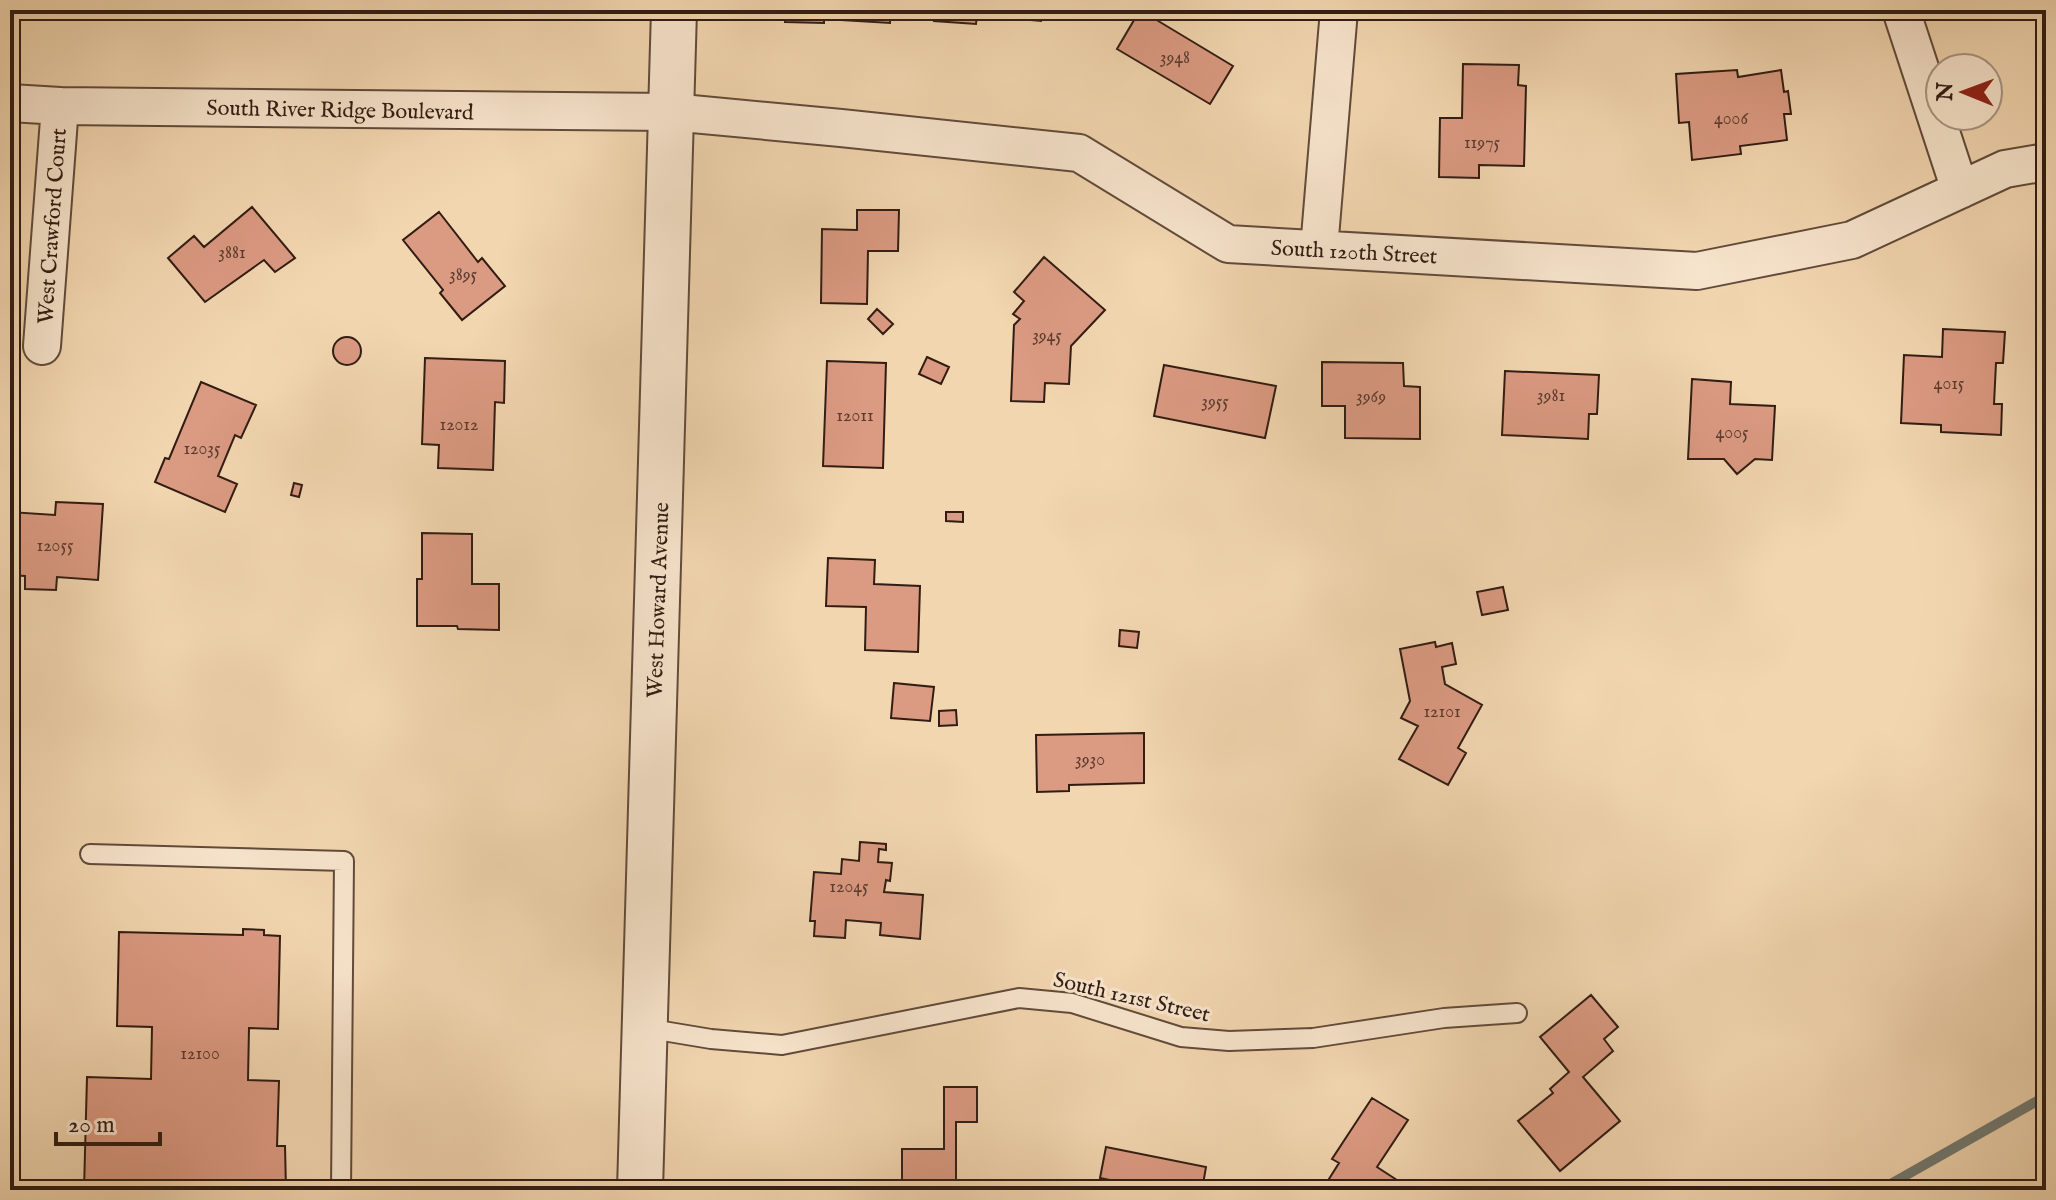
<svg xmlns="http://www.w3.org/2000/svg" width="2056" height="1200" viewBox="0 0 2056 1200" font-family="'IM FELL English',serif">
  <rect width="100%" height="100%" fill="#f2d6b0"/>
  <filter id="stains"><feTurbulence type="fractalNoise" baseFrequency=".0025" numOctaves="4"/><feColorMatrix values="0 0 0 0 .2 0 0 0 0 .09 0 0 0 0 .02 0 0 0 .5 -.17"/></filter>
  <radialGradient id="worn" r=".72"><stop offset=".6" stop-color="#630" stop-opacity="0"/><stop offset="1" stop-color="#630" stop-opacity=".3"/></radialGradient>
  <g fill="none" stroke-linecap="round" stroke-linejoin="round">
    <path stroke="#717a72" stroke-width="10" d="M1880 1190 2046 1096"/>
  </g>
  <path fill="#db9a82" stroke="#311d13" stroke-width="2" d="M785 10H888L890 11V23L824 19V23L785 22Z
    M935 10H1042L1041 21 977 15 976 24 934 21Z
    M1140 10 1233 66 1210 104 1117 49Z
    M2038 10H2046V36L2036 35Z
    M1463 64 1519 65 1518 85 1526 86 1524 166 1479 165V178L1439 177 1440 118H1462Z
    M1737 70 1738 77 1781 70 1784 92 1788 91 1791 114H1784L1787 140 1740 146 1741 154 1692 160 1689 122 1679 123 1676 74Z
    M252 207 295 258 275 272 264 260 205 302 168 258 194 236 204 247Z
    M857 210H899L898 251H868L867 304 821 303 822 229 857 230Z
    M439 212 478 262 482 258 505 286 462 320 440 293 443 290 403 240Z
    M1044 257 1105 310 1071 346 1069 384 1045 383 1044 402 1011 401 1014 325 1020 319 1013 314 1024 301 1014 292Z
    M877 309 893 324 883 334 868 319Z
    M1943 329 2005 332 2003 363H1996L1994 404H2002L2001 435 1941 432V425L1901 423 1904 355 1942 357Z
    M333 351a14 14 0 1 1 28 0a14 14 0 1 1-28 0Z
    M927 357 949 367 941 384 919 374Z
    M425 358 505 361 504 403 495 402 493 470 438 468 439 445 422 444Z
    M827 361 886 363 883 468 823 466Z
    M1322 362 1403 363 1404 386 1420 387V439L1345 438V406H1322Z
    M1164 365 1276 386 1265 438 1154 416Z
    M1505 371 1599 375 1597 414H1589L1588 439 1502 435Z
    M1692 379 1731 382 1730 404 1775 406 1772 460 1755 459 1737 474 1724 459H1688Z
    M201 382 256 405 241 438 235 435 218 476 237 484 225 512 155 482 165 458 169 459Z
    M294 483 302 485 299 497 291 495Z
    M56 502 103 504 98 580 57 577 56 590 25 589V576L10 575V512L55 515Z
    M946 512H963V522L946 521Z
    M422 533 472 534V584H499V630L458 629 457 626H417V579H422Z
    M828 558 875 560 874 584 920 586 918 652 865 650 866 607 826 606Z
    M1503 587 1508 610 1482 615 1477 592Z
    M1120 630 1139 632 1137 648 1119 646Z
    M1435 642 1436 647 1452 643 1456 664 1442 667 1445 684 1482 705 1458 748 1466 753 1448 785 1399 759 1418 726 1401 718 1410 701 1400 649Z
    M894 683 934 687 930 721 891 718Z
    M956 710 957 725 939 726V711Z
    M1144 733V783L1069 785V791L1037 792 1036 735Z
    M860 842 886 844V850L879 849 878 862 892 863 890 881 886 880 884 892 923 895 920 939 880 935 881 923 846 920 845 938 814 936 815 921H810L814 872 841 874 842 859 859 861Z
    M243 929 264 930V935L280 936 278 1029 249 1028 248 1080 279 1081 277 1146H285L286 1190H84L87 1077 151 1079 152 1027 117 1026 119 932 243 935Z
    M1591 995 1618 1027 1604 1039 1613 1051 1583 1077 1620 1121 1560 1171 1518 1121 1553 1093 1550 1089 1569 1072 1540 1037Z
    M944 1087H977V1122H956V1181L944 1182 943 1190H902V1149H944Z
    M1372 1098 1408 1120 1377 1167 1400 1182 1395 1190H1322L1339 1163 1332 1159Z
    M1106 1147 1206 1167 1202 1190H1158L1100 1178Z"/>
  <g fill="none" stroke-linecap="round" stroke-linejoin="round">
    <g stroke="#614b3a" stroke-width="22">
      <path id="service" d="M90 854 344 861 341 1190
        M645 1028 711 1039 782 1045 1019 998 1072 1003 1181 1037 1229 1041 1313 1038 1444 1018 1517 1013"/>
    </g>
    <g stroke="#614b3a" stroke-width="40">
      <path id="minor" d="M1901 10 1960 190
        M10 103 60 106 671 112 841 128 1079 153 1228 244 1697 271 1852 240 2005 169 2046 162
        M1319 249 1339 10
        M42 346 60 106"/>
    </g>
    <g stroke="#614b3a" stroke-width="48">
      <path id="tertiary" d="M640 1190 674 10"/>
    </g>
    <use href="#service" stroke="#f7e4cc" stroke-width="18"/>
    <use href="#minor" stroke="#f7e4cc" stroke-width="36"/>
    <use href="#tertiary" stroke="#f7e4cc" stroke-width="44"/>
  </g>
  <g text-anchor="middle" stroke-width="6" stroke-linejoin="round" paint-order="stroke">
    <g font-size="18" fill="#5c3c2f">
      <text x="1175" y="63">3948</text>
      <text x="1731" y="124">4006</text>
      <text x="1482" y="148">11975</text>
      <text x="232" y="258">3881</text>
      <text x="463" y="280">3895</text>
      <text x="1047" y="341">3945</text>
      <text x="1949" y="389">4015</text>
      <text x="1551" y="401">3981</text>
      <text x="1371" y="402">3969</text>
      <text x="1215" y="407">3955</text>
      <text x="855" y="421">12011</text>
      <text x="459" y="430">12012</text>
      <text x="1732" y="438">4005</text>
      <text x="202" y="454">12035</text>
      <text x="55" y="551">12055</text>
      <text x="1442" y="717">12101</text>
      <text x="1090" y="765">3930</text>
      <text x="849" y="892">12045</text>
      <text x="200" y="1059">12100</text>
    </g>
    <g font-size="22" fill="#311d13" stroke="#f7e4cc">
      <text transform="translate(340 109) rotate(1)" y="8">South River Ridge Boulevard</text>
      <text transform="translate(51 226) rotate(-86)" y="8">West Crawford Court</text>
      <text transform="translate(1354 251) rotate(3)" y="8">South 120th Street</text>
      <text transform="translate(657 600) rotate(-88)" y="8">West Howard Avenue</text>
      <text transform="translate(1132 996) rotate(13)" y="8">South 121st Street</text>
    </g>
  </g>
  <rect width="2056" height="1200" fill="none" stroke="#f2d6b0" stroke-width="40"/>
  <rect x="12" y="12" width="2032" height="1176" fill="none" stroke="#311d13" stroke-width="4"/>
  <rect x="20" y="20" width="2016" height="1160" fill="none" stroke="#311d13" stroke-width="2"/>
  <g transform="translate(1964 92) rotate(271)"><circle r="38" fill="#f7e4cc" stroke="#a89482" stroke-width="2"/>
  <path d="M0-6L14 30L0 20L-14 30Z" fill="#8f2418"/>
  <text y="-12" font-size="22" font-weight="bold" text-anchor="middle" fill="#311d13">N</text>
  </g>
  <path d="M56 1132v12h104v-12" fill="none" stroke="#311d13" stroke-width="4"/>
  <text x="68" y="1132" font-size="24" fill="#311d13" stroke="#f7e4cc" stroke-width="6" paint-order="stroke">20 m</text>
  <rect width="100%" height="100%" filter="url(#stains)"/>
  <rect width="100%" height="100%" fill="url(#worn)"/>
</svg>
